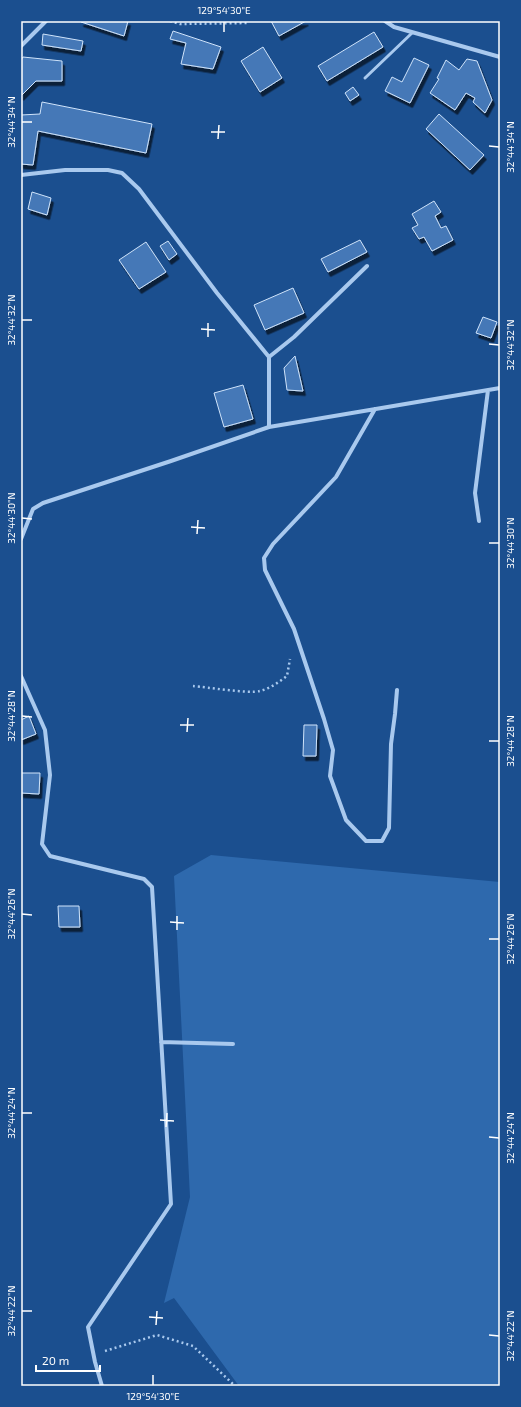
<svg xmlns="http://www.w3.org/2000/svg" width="521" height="1407" viewBox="0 0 521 1407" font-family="'Exo 2',sans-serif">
  <defs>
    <filter id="shadow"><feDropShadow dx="2.5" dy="4.5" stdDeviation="0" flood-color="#0009"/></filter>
  </defs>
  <rect width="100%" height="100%" fill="#1b4f8f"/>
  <path fill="#2e69ad" d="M211 855 500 882V1386H239L174 1298 164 1303 190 1197 174 876Z"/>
  <path fill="#4478b7" stroke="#cfe3fa" filter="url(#shadow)" d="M81 21H128L124 36 81 22Z
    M271 21H306L279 36Z
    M173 31 221 47 213 69 181 64 186 43 170 39Z
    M374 32 383 47 327 81 318 66Z
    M43 34 83 41 81 51 42 45Z
    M263 47 282 78 260 92 241 61Z
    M23 57 62 61V81H36L21 96V60Z
    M414 58 429 65 410 103 385 91 392 77 402 82Z
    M467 59 477 61 492 100 485 113 473 102 475 98 466 93 455 110 430 93 439 79 437 78 446 60 459 70Z
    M353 87 359 95 350 101 345 93Z
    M42 102 152 124 146 153 38 131 33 165 21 164V115L40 114Z
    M439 114 484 155 470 170 426 129Z
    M32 192 51 198 47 215 28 209Z
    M434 201 441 212 435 216 441 228 446 226 453 240 432 251 424 237 419 239 412 228 418 225 412 214Z
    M360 240 367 252 328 272 321 259Z
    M168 241 177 254 169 260 160 246Z
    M146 242 166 272 139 289 119 260Z
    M293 288 304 313 265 330 254 305Z
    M483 317 497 322 491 338 476 333Z
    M295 356 303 391 287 390 284 368Z
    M243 385 253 419 224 427 214 393Z
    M29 716 36 734 21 740V720Z
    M304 725H317L316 756H303Z
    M21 773H40L39 794 21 793Z
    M58 906H79L80 927H59Z"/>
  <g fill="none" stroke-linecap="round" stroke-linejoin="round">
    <path stroke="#a9c9ee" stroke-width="2.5" stroke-dasharray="2 3" stroke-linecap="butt" d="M170 21 180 24 249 23
      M193 686C207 687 248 694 260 691 271 688 279 682 287 676L290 659
      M105 1351 157 1335 193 1346 235 1386"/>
    <path stroke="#a9c9ee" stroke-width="3" d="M365 78 412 33"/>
    <path stroke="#a9c9ee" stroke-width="4" d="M385 21 394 27 500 57
      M21 46 46 21
      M21 175 65 170H108L122 173 139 189 217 293 269 357V427
      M269 357 294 337 367 266
      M375 409 336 477 273 544 264 558 265 570 294 629 324 719 333 750 330 776 346 820 366 841H382L389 828 391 744 395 714 397 690
      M479 521 475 493 488 390
      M21 539 33 509 43 503 171 461 269 427 500 388
      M21 676 45 730 50 775 42 844 50 856 144 879 152 887 171 1204 88 1327 95 1362 102 1386
      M161 1042 233 1044"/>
  </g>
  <path fill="none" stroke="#fff" stroke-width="1.5" d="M224 32V22M22 122H32M211 132H225M218 139 219 125M489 146 499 147M22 320H32M201 329 215 330M208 337V323M489 344 499 345M22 518 32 519M191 527 205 528M197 534 198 520M489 543H499M22 716 32 717M180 725H194M187 732 188 718M489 741H499M22 914 32 915M170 922 184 923M177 930V916M489 939H499M22 1113H32M160 1120 174 1121M166 1127 167 1113M489 1137 499 1138M22 1311H32M149 1317 163 1318M156 1325 157 1311M489 1335 499 1336M153 1385V1375"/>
  <rect width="521" height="1407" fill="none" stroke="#1b4f8f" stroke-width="44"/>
  <path d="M36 1365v6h64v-6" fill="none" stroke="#ffffff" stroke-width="2"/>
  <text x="42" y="1365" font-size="12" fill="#ffffff" stroke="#1b4f8f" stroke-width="3" paint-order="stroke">20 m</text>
  <rect x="22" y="22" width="477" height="1363" fill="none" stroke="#fff" stroke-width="1.5"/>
  <g font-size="10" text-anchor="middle" fill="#fff">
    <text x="224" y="14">129°54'30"E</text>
    <text transform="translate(11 122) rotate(-90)" y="4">32°44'34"N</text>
    <text transform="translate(510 147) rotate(-90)" y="4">32°44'34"N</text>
    <text transform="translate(11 320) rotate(-90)" y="4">32°44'32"N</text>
    <text transform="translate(510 345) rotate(-90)" y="4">32°44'32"N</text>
    <text transform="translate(11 518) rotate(-90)" y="4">32°44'30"N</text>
    <text transform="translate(510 543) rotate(-90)" y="4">32°44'30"N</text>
    <text transform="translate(11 716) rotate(-90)" y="4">32°44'28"N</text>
    <text transform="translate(510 741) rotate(-90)" y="4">32°44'28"N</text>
    <text transform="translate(11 914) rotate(-90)" y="4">32°44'26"N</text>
    <text transform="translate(510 939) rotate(-90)" y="4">32°44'26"N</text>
    <text transform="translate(11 1113) rotate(-90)" y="4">32°44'24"N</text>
    <text transform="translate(510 1138) rotate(-90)" y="4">32°44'24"N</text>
    <text transform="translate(11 1311) rotate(-90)" y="4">32°44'22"N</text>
    <text transform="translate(510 1336) rotate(-90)" y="4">32°44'22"N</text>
    <text x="153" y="1400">129°54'30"E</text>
  </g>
</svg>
